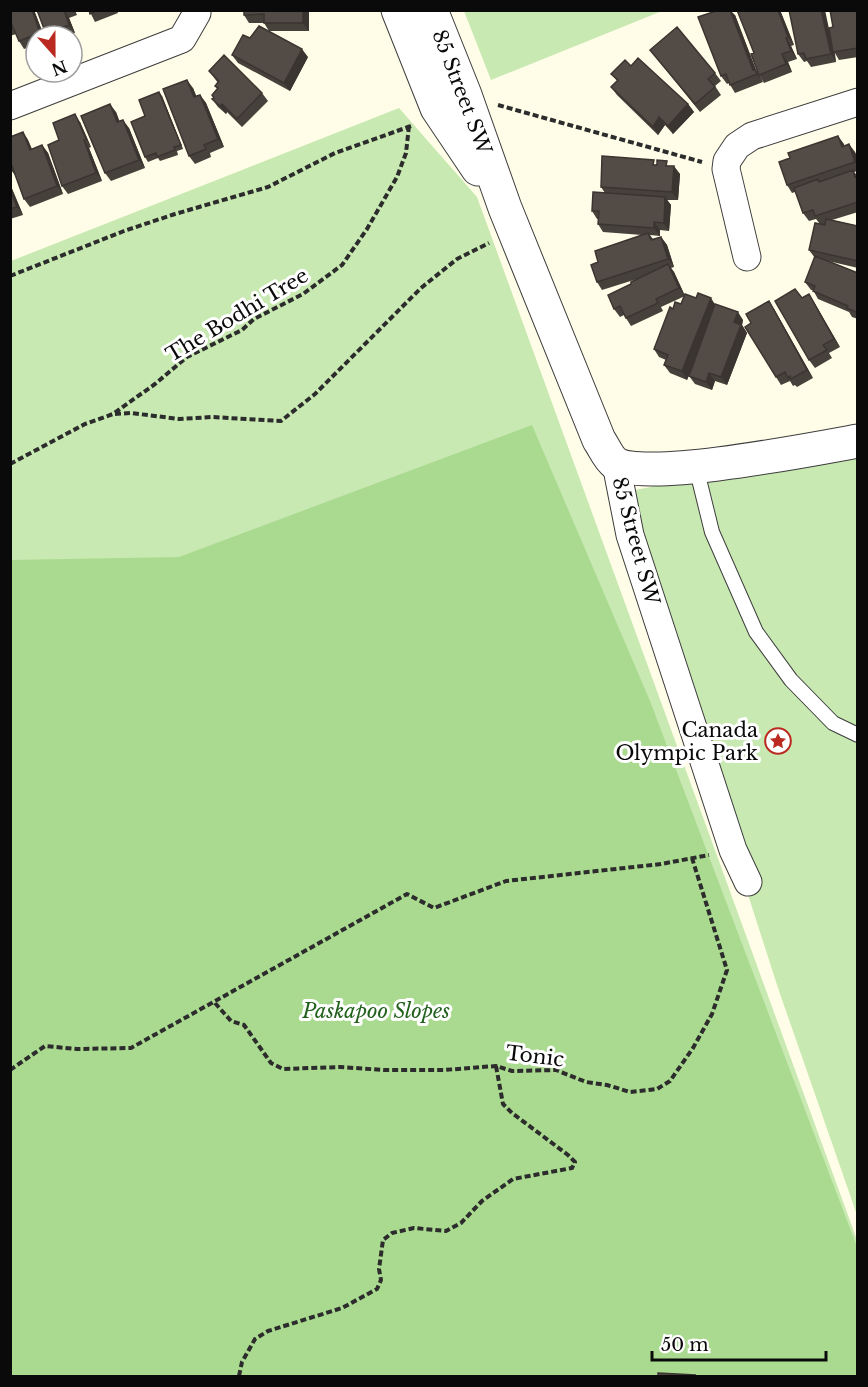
<svg xmlns="http://www.w3.org/2000/svg" width="868" height="1387" viewBox="0 0 868 1387" font-family="'Libre Baskerville',serif">
  <rect width="100%" height="100%" fill="#fffde7"/>
  <path fill="#c8e9b1" d="M464 11H662L491 80Z
    M399 108 477 197 857 1240V1376H11V261Z
    M857 441V1215L778 988 619 493 688 480Z"/>
  <path fill="#aada90" d="M532 425 650 701 857 1247V1376H11L10 560 179 557Z"/>
  <g fill="none" stroke-linecap="round" stroke-linejoin="round">
    <g stroke="#3d3d3d" stroke-width="16">
      <path id="service" d="M696 467 712 532 756 632 791 680 833 723 858 735"/>
    </g>
    <g stroke="#3d3d3d" stroke-width="29">
      <path id="minor" d="M10 106 182 39 197 13 196 10
        M747 257 726 169 727 161 737 146 752 136 858 102
        M616 464 630 535 733 850 748 882"/>
    </g>
    <g stroke="#3d3d3d" stroke-width="35">
      <path id="tertiary" d="M398 10 437 108 478 169
        M431 10 465 95 505 208 599 440C604 447 608 458 615 463 641 483 819 448 858 441"/>
    </g>
    <path stroke="#2c2c2c" stroke-width="4" stroke-dasharray="6 3" stroke-linecap="butt" d="M498 105 702 162
      M10 276 124 231 175 214 268 187 335 153 411 126
      M115 414 131 413 179 419 212 417 281 421 315 394 421 288 457 259 489 243
      M10 464 85 424 113 414 155 384 187 357 242 330 254 319 303 294 342 265 367 229 397 177 406 153 409 126
      M215 1003 231 1021 244 1025 271 1063 283 1069 340 1067 384 1070H444L496 1066 512 1071 556 1070 586 1082 607 1085 630 1092 657 1089 670 1081 693 1048 712 1014 727 970 692 858
      M10 1070 45 1046 77 1049 131 1048 407 894 434 908 506 881 661 864 709 855
      M239 1376 242 1362 255 1339 268 1331 342 1308 377 1289 381 1280 379 1269 383 1240 392 1233 414 1228 446 1231 461 1223 482 1201 513 1179 572 1168 575 1162 568 1155 512 1113 503 1104 496 1066"/>
    <use href="#service" stroke="#fff" stroke-width="14"/>
    <use href="#minor" stroke="#fff" stroke-width="27"/>
    <use href="#tertiary" stroke="#fff" stroke-width="33"/>
  </g>
  <path fill="#47413c" d="M10 10H34L44 36H36V45L24 49 19 41 16 34 10 36Z
    M37 10H75L77 15 69 18 75 33 68 36H47Z
    M89 10H117L118 13 95 22Z
    M309 10V31H269L264 23H249L244 15Z
    M780 10 794 45 791 46 797 59 788 62 792 72 764 83 759 75 754 53Z
    M858 10V57L839 60 835 53 836 62 811 67 807 61 804 62 798 54 830 34 833 27Z
    M735 15 756 70 763 82 735 93 729 83 727 84 721 76Z
    M650 50 715 73 721 81 715 86 721 95 700 112Z
    M232 55 308 57 290 91 238 63Z
    M631 66 688 104 694 112 673 134 665 125 658 135 617 95 611 87 617 81 611 74Z
    M209 71 262 93 268 101 242 127 227 112 226 114 218 107 212 99 214 98 212 95 217 89 215 86 218 83Z
    M193 88 196 96 200 95 206 103 224 147 210 153 211 157 195 164 189 156Z
    M162 96 183 149 177 151 178 155 160 161 158 158 148 162 145 157V116Z
    M116 112 119 121 129 128 145 168 111 181 105 173Z
    M80 122 91 147 89 148 102 181 68 194 62 186 59 140Z
    M23 132 28 140 32 149 42 145 48 153 63 194 30 207 24 199 15 175 10 169V137Z
    M838 136 844 146 855 152 858 160V171L854 172 858 176V212L832 220 858 226V268L828 261 858 273V319L852 317 849 312 818 299 813 290H811L805 282 815 258 809 250 820 224 816 219 809 221 803 213 795 192 792 193 787 185 790 158Z
    M657 164 670 166 680 174 678 200H667L671 205 669 231 660 230V236L650 235 653 239 661 237 667 245 674 267 671 268 674 272 685 296 715 304 743 320 742 325 747 333 727 385 715 381 712 390 695 384 689 376 695 361 687 380 670 373 664 365 666 360 659 357 654 349 673 309 681 304 685 296 661 307 663 311 631 326 624 315 620 317 614 309 631 284 637 279 602 290 597 282 598 262 642 235 603 232 598 224V219H597L592 211 605 193 601 187Z
    M10 184 23 215 10 219Z
    M809 294 840 347 829 353 832 358 815 368 809 360 802 298Z
    M774 309 813 378 797 387 795 385 793 386 790 381 781 385 776 377Z"/>
  <path fill="#3a3531" d="M32 10H34L44 36H43L40 33Z
    M64 10 69 18 75 33 69 25Z
    M303 10H309V31L303 23Z
    M730 10 735 15 756 70 763 82 753 70Z
    M778 10H780L794 45 788 37Z
    M821 10H825L836 62 831 54Z
    M786 38 791 46 797 59 791 51Z
    M302 49 308 57 290 91 284 83Z
    M782 54 788 62 792 72 786 64Z
    M187 80 193 88 200 105 194 97Z
    M159 92 162 96 183 149 181 145Z
    M200 95 206 103 224 147 218 139Z
    M110 104 116 112 123 130 117 122Z
    M222 104 227 112 226 114 220 106Z
    M688 104 694 112 673 134 668 126Z
    M75 114 80 122 91 147 86 139Z
    M659 117 665 125 658 135 653 127Z
    M123 120 129 128 145 168 139 160Z
    M23 132 28 140 35 158 30 150Z
    M838 136 844 144 847 155 842 147Z
    M84 140 89 148 102 181 96 173Z
    M849 144 855 152 858 160V165L855 162Z
    M42 145 48 153 63 194 57 186Z
    M674 166 680 174 678 200 672 192Z
    M10 184 23 215 17 207 10 190Z
    M665 197 671 205 669 231 664 223Z
    M654 222 660 230V236L654 228Z
    M661 237 667 245 674 267 668 259Z
    M668 264 674 272 685 296 679 288Z
    M809 294 814 302 840 347 834 339Z
    M711 298 716 306 687 380 682 371Z
    M769 301 774 309 813 378 807 370Z
    M738 312 743 320 742 325 747 333 727 385 721 377 734 322Z
    M709 373 715 381 712 390 706 382Z"/>
  <path fill="#534c46" stroke="#3a3531" stroke-width="1.5" d="M10 10H32L40 33 19 41 12 25 10 26Z
    M37 10H64L69 25 46 34Z
    M89 10H98L90 14Z
    M244 10H303V23H264V14L244 15Z
    M719 10H730L753 70H755L757 74 730 85 726 74 721 76 698 17Z
    M737 10H778L788 37 786 38 791 51 782 54 786 64 759 75 751 54 754 53Z
    M789 10H821L831 54 806 59 804 53 798 54Z
    M830 10H858V48L833 52 829 28 833 27Z
    M259 26 302 49 284 83 232 55 243 35 250 38Z
    M677 27 715 73 708 79 715 87 695 104 650 50Z
    M224 55 262 93 237 119 222 104 220 106 212 99 214 98 212 95 218 88 215 86 219 81 209 71Z
    M638 58 688 104 668 126 659 117 653 127 611 87 618 80 611 74 625 60 631 66Z
    M187 80 194 97 200 95 218 139 204 145 206 149 189 156 163 89Z
    M159 92 181 145 174 147 175 150 157 157 156 153 145 157 131 122 145 116 139 100Z
    M110 104 117 122 123 120 139 160 105 173 81 116Z
    M75 114 86 139 84 140 96 173 62 186 48 145 59 140 53 123Z
    M23 132 30 150 42 145 57 186 24 199 12 166 10 167V137Z
    M838 136 842 147 849 144 855 162 787 185 779 162 790 158 788 153Z
    M602 156 654 160 653 165H657V160L667 161 666 166H674L672 192 601 187Z
    M853 170 855 177 858 176V202L815 216 813 210 803 213 794 188 818 179 819 182Z
    M10 190 17 207 10 209Z
    M593 192 665 197 664 223 654 222V228L598 224 599 211H592Z
    M826 219 858 226V261L809 250 815 223 825 225Z
    M648 233 651 240 661 237 668 259 597 282 591 265 598 262 595 251Z
    M815 256 858 273V313L847 308 848 306 813 291 815 286 805 282Z
    M668 264 679 288 656 299 658 303 626 318 620 306 614 309 608 295 631 284V282Z
    M795 289 802 298 809 294 834 339 823 345 827 350 809 360 775 301Z
    M698 293 711 298 682 371 664 365 668 355 654 349 670 307 673 309 675 302 681 304 685 294 696 298Z
    M769 301 807 370 791 379 790 376 788 378 785 372 776 377 745 327 751 323 746 314Z
    M715 304 738 312 734 322 741 325 721 377 709 373 706 382 689 376Z
    M658 1373 695 1375 694 1377H658Z"/>
  <defs>
    <g id="sight-ring" transform="scale(1.35)"><circle r="9.5" fill="#fff" stroke="#bb2a21" stroke-width="1.5"/><path d="M0-6L1.8-2.2L6-1.7L2.9 1.2L3.7 5.4L0 3.3L-3.7 5.4L-2.9 1.2L-6-1.7L-1.8-2.2Z" fill="#bb2a21"/></g>
  </defs>
  <g fill-rule="evenodd">
    <use href="#sight-ring" x="778" y="741"/>
  </g>
  <g text-anchor="middle" stroke-width="6" stroke-linejoin="round" paint-order="stroke">
    <g font-size="20" fill="#0a0a0a" stroke="#fff">
      <text transform="translate(462 92) rotate(69)" y="7">85 Street SW</text>
      <text transform="translate(237 315) rotate(-31)" y="7">The Bodhi Tree</text>
      <text transform="translate(636 541) rotate(75)" y="7">85 Street SW</text>
      <text transform="translate(535 1056) rotate(7)" y="7">Tonic</text>
    </g>
    <g font-size="20" fill="#0a0a0a" stroke="#fff" text-anchor="end">
      <text x="758" y="737">Canada<tspan x="758" dy="23">Olympic Park</tspan></text>
    </g>
    <g font-size="20" font-style="italic" fill="#22611b" stroke="#fff">
      <text x="376" y="1018">Paskapoo Slopes</text>
    </g>
  </g>
  <rect width="868" height="1387" fill="none" stroke="#0a0a0a" stroke-width="24"/>
  <g transform="translate(54 54) rotate(159)"><circle r="28" fill="#ffffff" stroke="#9d9d9d" stroke-width="1.5"/>
  <path d="M0-4.5L10 22L0 15L-10 22Z" fill="#bb2a21"/>
  <text y="-9" font-size="16" font-weight="bold" text-anchor="middle" fill="#0a0a0a">N</text>
  </g>
  <path d="M652 1351v9h174v-9" fill="none" stroke="#0a0a0a" stroke-width="3"/>
  <text x="661" y="1351" font-size="18" fill="#0a0a0a" stroke="#ffffff" stroke-width="4.5" paint-order="stroke">50 m</text>
</svg>
